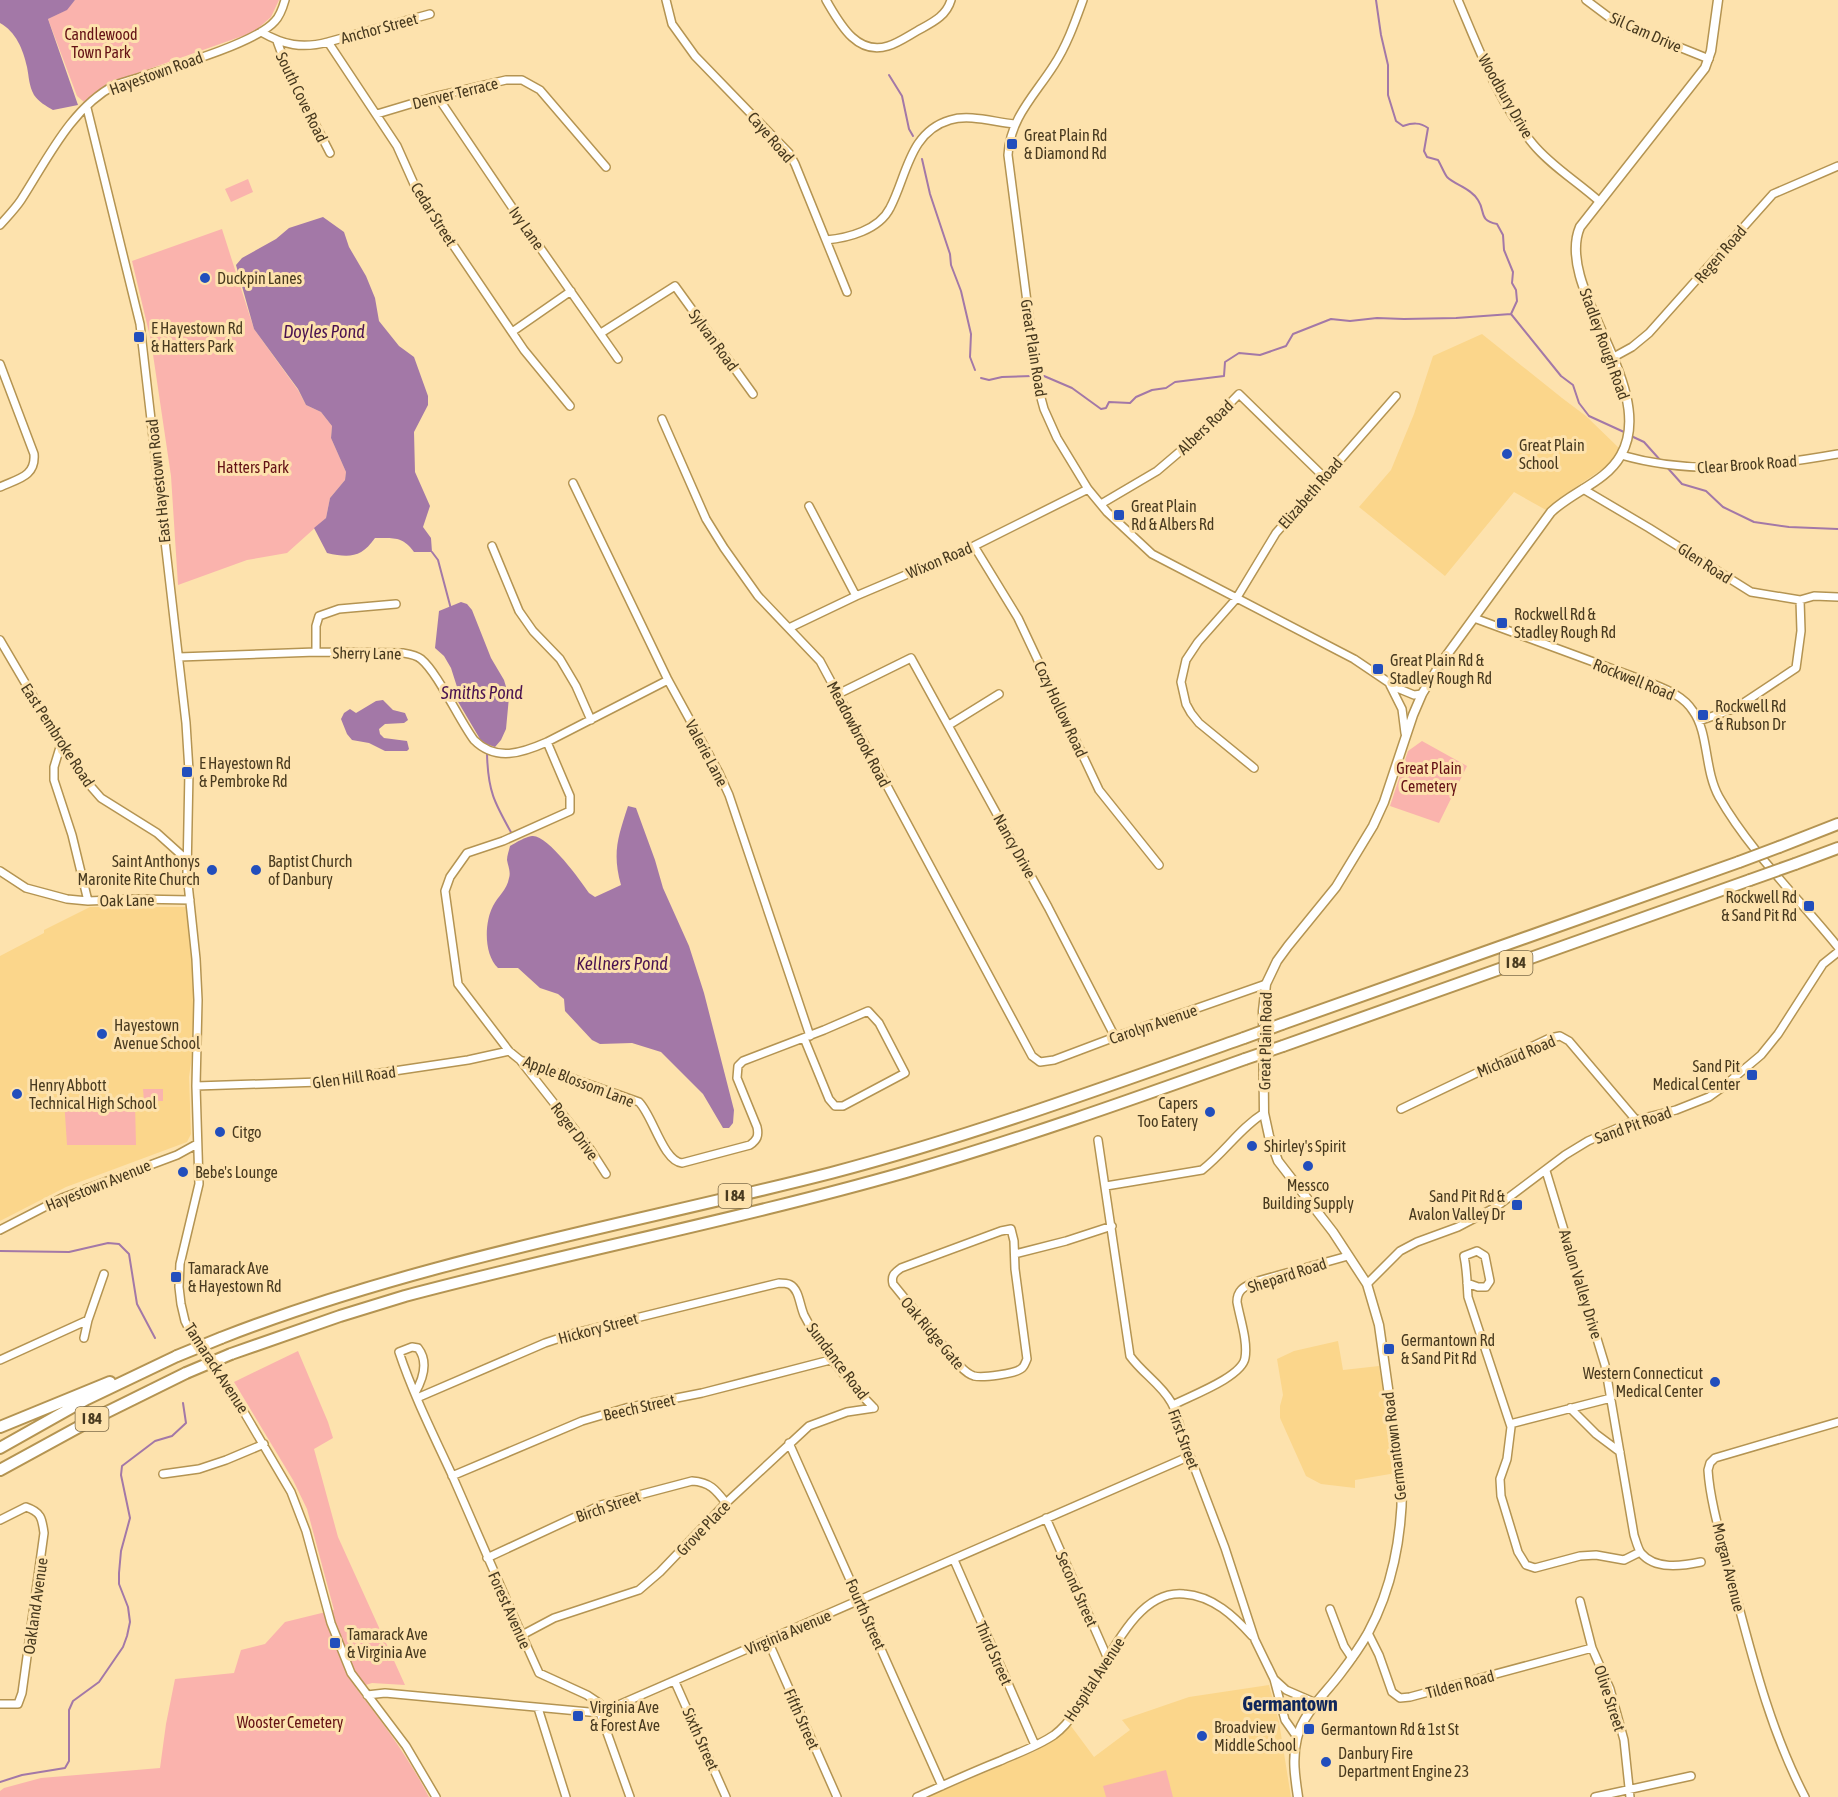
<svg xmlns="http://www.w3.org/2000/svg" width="1838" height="1797" viewBox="0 0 1838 1797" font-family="'Asap Condensed',sans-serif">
  <rect width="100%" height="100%" fill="#fde2ad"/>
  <path fill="#fbd68b" d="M1482 334 1562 398 1586 416 1620 449 1607 466 1558 499 1546 510 1514 492 1445 576 1359 507 1391 470 1414 414 1433 356Z
    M90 907H186L194 988 192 1056 189 1077 191 1134 187 1142 66 1187 0 1221V956L44 933V930Z
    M1338 1341 1343 1370 1379 1366 1396 1473 1355 1480V1488L1321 1484 1306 1476 1280 1418V1406L1283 1395 1277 1359 1294 1351Z
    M1269 1685 1279 1722 1291 1797H928L1036 1751 1071 1726 1094 1757 1130 1730 1122 1720 1189 1697Z"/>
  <path fill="#fab3ad" d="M75 0H279L271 17 254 32 129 76 100 89 84 102 77 96 48 19 66 10Z
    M248 179 253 192 231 202 225 189Z
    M222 229 254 329 298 390 306 405 321 412 332 426 331 438 346 472 345 480 330 498 326 518 287 553 247 560 178 585 171 476 151 341 132 261Z
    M1422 741 1467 766 1439 823 1390 806 1408 751Z
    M143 1089H163V1101H144Z
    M64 1099 135 1103 136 1145H67Z
    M298 1351 328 1422 333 1438 314 1449 338 1537 405 1685 372 1683 356 1688C383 1723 409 1758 429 1797H0V1791L4 1788 41 1778 160 1768 166 1724 175 1679 234 1673 241 1650 265 1644 285 1622 334 1610 307 1509 293 1480 234 1382Z
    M1166 1770 1173 1797H1106L1103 1786Z"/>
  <path fill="#a378a7" d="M0 0H75L67 10 48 19 78 105 53 110C46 106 39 102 34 95 29 86 29 77 27 67 23 49 16 32 0 23Z
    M323 217 344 232 349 247 366 276 375 298 379 321 399 346 414 357 428 396V405L414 432 415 472 430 506 423 527 431 538 432 552H414C403 536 393 538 375 538 361 558 349 558 327 553L314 528 326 518 330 498 345 480 346 472 331 438 332 426 321 412 306 405 298 389 254 329 236 265 242 258 276 239 289 228Z
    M461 602 467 604 472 610 491 658 504 680 509 697 506 729 501 740 495 747 486 744 480 739 457 700 458 690 451 668 444 656 435 648 439 611Z
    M383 700 393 710 405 713 408 720 404 723 385 724 379 729 380 734 384 738 407 741 409 749 407 751H385L369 743 352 740 347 734 341 719 344 713 350 709 356 713 376 701Z
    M628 806 636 808 655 860 663 888 689 946 704 993 734 1110 733 1123 729 1128H723L703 1094 661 1052 632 1043 600 1044 592 1040 565 1011 564 999 558 994 540 988 518 968H498C484 955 484 923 493 906 498 896 507 890 509 878 511 872 508 866 507 860 507 855 509 851 510 846 517 842 525 837 532 836 547 834 581 881 589 893L595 897 621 885C612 853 618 837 628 806Z"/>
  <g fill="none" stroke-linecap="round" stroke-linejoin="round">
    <path stroke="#a378a7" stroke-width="2" d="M1376 0 1381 35 1388 65V95L1396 121 1403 126C1412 123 1420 122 1428 128L1424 151 1427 157 1438 160C1441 165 1444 173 1447 177 1455 185 1471 188 1478 200 1486 212 1478 220 1497 224L1503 235 1504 250 1513 272 1512 283 1516 290 1517 301 1511 314
      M889 75 902 96 909 129 913 136
      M922 159 930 194 950 254 951 265 961 291 971 334 970 357 975 370
      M1044 376 1072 388 1101 409 1106 408 1109 402 1130 403 1136 397 1152 390 1166 388 1175 382 1224 376 1225 362 1239 353 1260 355 1286 346 1293 334 1331 319 1350 321 1377 318 1404 319 1456 318 1511 314 1561 376 1573 385 1579 403 1589 416 1624 432
      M981 378 989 380 1002 377 1032 376
      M1629 435 1644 442 1661 461
      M1665 465 1682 484 1706 491 1723 507 1754 522 1789 527 1838 529
      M432 552 438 560 451 609
      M487 754C488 791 494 802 512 834
      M0 1251 69 1252 108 1243 119 1244 129 1254 137 1304 155 1338
      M0 1782 22 1775 65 1768 69 1761V1710L73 1701 99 1682 123 1647 127 1636 130 1622 128 1607 119 1584V1573L121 1551 130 1518 121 1475 122 1466 155 1441 172 1436 186 1423 183 1403"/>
    <g stroke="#b49452" stroke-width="10">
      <path id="minor" d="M666 0 672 24 695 56 789 153 795 164 847 292
        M826 0C839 22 856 56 888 46 898 43 908 36 917 31 931 23 946 17 951 0
        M1083 0C1075 22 1067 45 1054 65 1035 95 1010 118 1008 155L1038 387 1044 409 1057 438 1088 489 1107 512 1152 554 1354 659 1397 688 1414 695 1422 694
        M1458 0C1479 49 1498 102 1533 144 1551 166 1578 182 1600 202
        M1586 0 1614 21 1709 59
        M261 32C284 45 302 49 328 42L397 146 418 193 524 350 570 406
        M277 41 288 71 330 153
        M328 42 430 14
        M437 96 520 219 618 359
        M87 108 140 324 186 723 189 771 187 874 196 959 198 1000 196 1086 199 1184 180 1264 179 1287 181 1304 185 1321 193 1337 231 1390 291 1492 306 1531 331 1623 351 1673 406 1746 436 1797
        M377 114 437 96 506 80H522L540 90 606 167
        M0 225C7 217 15 209 21 200 47 160 71 108 115 85 150 73 254 46 275 21 280 16 283 7 285 0
        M826 240C848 238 879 230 890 208 907 176 909 132 950 120 969 114 994 122 1014 124
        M512 332 571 291
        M601 333 675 286 753 394
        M1612 358 1632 347 1649 333 1773 194 1838 166
        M0 364 34 454C36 477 17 479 0 487
        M662 419 706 519 724 548 758 596 820 661 1032 1056 1040 1062 1054 1060 1115 1037 1266 984
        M1621 455C1694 476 1764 467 1838 454
        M573 483 668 680 719 773 729 795 810 1036
        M1583 489 1649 528 1751 592 1800 600 1814 596 1838 597
        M1101 504 1157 471 1197 437 1239 394 1324 477
        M809 506 856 596
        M492 546 519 611 533 631 560 659 576 686 591 720
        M974 546 1018 618 1099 790 1159 865
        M1474 618 1648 682C1665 689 1683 695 1693 711 1709 733 1704 770 1719 797 1749 850 1800 900 1838 947
        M789 628 856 596 974 546 1088 489
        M0 640 61 744 87 782 101 798 157 833 187 860
        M316 652V626L319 616 339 609 396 604
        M179 657 316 652 403 653C409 654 416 655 421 659 438 673 459 720 474 740 496 762 522 753 547 742L668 680
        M1390 685 1402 709 1405 733
        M838 694 911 658 1048 907 1115 1037
        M1699 721 1736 708 1796 668 1801 631 1800 600
        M949 725 999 694
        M547 742 570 796V811L503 841 467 853 450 877 445 891 458 984 509 1051 520 1060 639 1102C653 1116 663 1161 682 1163L750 1145C757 1140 759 1136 757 1127L737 1078 738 1066 743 1061 824 1030 868 1011 879 1023 905 1073 843 1106H835L829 1099 804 1038
        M61 744 54 767V780L72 835 88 901
        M1254 768 1199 723 1191 713 1186 704 1181 682 1186 660 1198 642 1236 599 1276 533 1396 396
        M0 871 26 888 67 899 88 901 136 899 190 900
        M520 1060 590 1149 606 1174
        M196 1086 320 1082 468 1060 509 1051
        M1401 1109 1550 1038 1560 1036 1569 1041 1636 1120
        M1098 1140 1130 1356C1142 1373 1161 1384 1171 1402 1180 1417 1180 1438 1190 1456L1225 1548 1255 1640 1274 1679 1285 1720 1297 1737
        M1546 1171 1605 1365 1634 1535C1636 1541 1638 1549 1641 1553 1655 1570 1682 1566 1701 1562
        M1106 1186 1202 1170C1225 1152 1240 1128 1264 1113
        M1011 1229 1014 1241 1015 1269 1027 1359C1026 1361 1024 1367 1022 1368 1016 1374 982 1378 974 1376 967 1374 963 1369 958 1364L893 1284C891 1276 894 1273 901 1268L1001 1231Z
        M0 1230 62 1198 177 1155 197 1144
        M1015 1254 1066 1241 1112 1226
        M1467 1283 1478 1287H1486L1490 1281 1485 1256 1477 1251 1464 1256C1467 1270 1467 1283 1468 1297L1511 1427 1507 1459 1500 1479 1501 1496 1518 1552 1526 1565 1535 1568 1580 1556 1596 1555 1624 1560 1640 1552
        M1367 1284 1400 1251 1417 1242 1458 1227 1496 1207 1565 1155 1588 1141 1636 1120 1676 1110 1709 1097 1723 1087 1761 1055 1778 1034 1823 964 1838 952
        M84 1338 88 1320 104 1274
        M0 1360 88 1320
        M415 1393C423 1379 429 1362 418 1348L412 1347 399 1352C413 1394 433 1434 452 1475 481 1541 509 1607 539 1673L587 1695 599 1703 600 1713 630 1797
        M417 1398 545 1343 575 1333 779 1283C788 1283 793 1284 797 1293 800 1300 801 1308 804 1315 820 1347 849 1383 874 1408
        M1173 1405C1190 1396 1242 1377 1245 1358 1248 1341 1240 1319 1237 1302 1237 1290 1244 1287 1254 1282L1348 1256
        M1570 1408 1596 1434 1620 1452
        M1510 1424 1611 1398
        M789 1443 942 1786
        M163 1474 199 1469 226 1460 264 1444
        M452 1476 582 1421 626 1408 702 1393 834 1359
        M1046 1518 1108 1659
        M0 1520 26 1507C41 1512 42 1518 44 1533L22 1693 18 1704H0
        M487 1558 601 1505 692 1481C710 1482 716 1490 726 1503
        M954 1560 1035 1745
        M1580 1601 1592 1648 1610 1689 1624 1740 1630 1797
        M1330 1609 1344 1646 1352 1658
        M1368 1633 1379 1655 1392 1692 1400 1698 1410 1697 1592 1648
        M522 1635 554 1618 639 1590 660 1572 726 1503 809 1426 847 1412 874 1408
        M768 1641 837 1797
        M1274 1679 1286 1690 1316 1703
        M675 1682 726 1797
        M367 1695 385 1693 600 1713 1190 1456
        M538 1708 566 1797
        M917 1797C944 1785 972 1772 1000 1761 1018 1753 1038 1746 1054 1735 1098 1703 1122 1588 1184 1594 1213 1596 1234 1616 1252 1636
        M1595 1797 1691 1776
        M1805 1797C1769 1728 1751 1652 1731 1577 1723 1544 1710 1503 1708 1470L1710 1463 1715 1458 1838 1422"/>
    </g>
    <g stroke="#b49452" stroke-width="11">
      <path id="major" d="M1298 1797C1295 1777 1292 1758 1297 1738 1303 1713 1325 1694 1340 1674 1350 1661 1360 1647 1368 1633 1392 1589 1402 1536 1402 1487L1379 1325 1367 1284 1333 1232 1278 1161 1269 1136 1264 1113 1263 1011 1266 984 1277 961 1288 946 1336 887 1373 826 1384 802 1413 715 1422 694 1441 663 1551 512C1573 491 1606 482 1621 455 1659 388 1554 288 1580 227L1705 68 1711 51 1718 0"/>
    </g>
    <g stroke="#b49452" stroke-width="14">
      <path id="highway" d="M1779 847 1838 824
        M1795 864 1838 848
        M1282 1024 1739 862
        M1283 1046 1750 880
        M221 1338C418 1261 627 1225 831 1173 972 1136 1108 1086 1244 1038
        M231 1354 340 1316 405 1296C571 1252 741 1219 906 1172 1021 1139 1133 1099 1245 1059
        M0 1427 110 1382
        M0 1448 87 1399 177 1356
        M0 1470 97 1417 186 1373"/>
    </g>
    <use href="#minor" stroke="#fff" stroke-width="7"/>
    <use href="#major" stroke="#fff" stroke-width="8"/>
    <use href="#highway" stroke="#fff" stroke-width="10"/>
    <g stroke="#b49452" stroke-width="14" stroke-linecap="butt">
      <path id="highway-bridge" d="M1739 862 1779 847
        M1750 880 1795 864
        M1244 1038 1282 1024
        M1245 1059 1283 1046
        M177 1356 221 1338
        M186 1373 231 1354"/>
    </g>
    <use href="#highway-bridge" stroke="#fff" stroke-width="10"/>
  </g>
  <g fill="#224ebc" stroke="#fde2ad" stroke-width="2">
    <rect x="1006" y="138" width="12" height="12" rx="3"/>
    <circle cx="205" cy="278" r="6"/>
    <rect x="133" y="331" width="12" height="12" rx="3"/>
    <circle cx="1507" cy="454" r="6"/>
    <rect x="1113" y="509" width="12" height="12" rx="3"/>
    <rect x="1496" y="617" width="12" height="12" rx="3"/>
    <rect x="1372" y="663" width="12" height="12" rx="3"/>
    <rect x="1697" y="709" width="12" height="12" rx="3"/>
    <rect x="181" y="766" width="12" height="12" rx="3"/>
    <circle cx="212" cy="870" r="6"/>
    <circle cx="256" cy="870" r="6"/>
    <rect x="1803" y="900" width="12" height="12" rx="3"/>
    <circle cx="102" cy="1034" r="6"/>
    <rect x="1746" y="1069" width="12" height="12" rx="3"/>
    <circle cx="17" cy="1094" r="6"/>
    <circle cx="1210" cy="1112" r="6"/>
    <circle cx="220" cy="1132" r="6"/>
    <circle cx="1252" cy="1146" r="6"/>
    <circle cx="1308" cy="1166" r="6"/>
    <circle cx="183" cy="1172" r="6"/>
    <rect x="1511" y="1199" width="12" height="12" rx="3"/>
    <rect x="170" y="1271" width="12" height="12" rx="3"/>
    <rect x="1383" y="1343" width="12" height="12" rx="3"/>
    <circle cx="1715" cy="1382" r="6"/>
    <rect x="329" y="1637" width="12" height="12" rx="3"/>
    <rect x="572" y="1710" width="12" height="12" rx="3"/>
    <rect x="1303" y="1723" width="12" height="12" rx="3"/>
    <circle cx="1202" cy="1736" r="6"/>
    <circle cx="1326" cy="1762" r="6"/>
  </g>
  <g text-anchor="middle" stroke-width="6" stroke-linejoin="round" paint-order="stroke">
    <g fill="#fde2ad" stroke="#7e6c4a" stroke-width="1.5">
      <rect x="1499.5" y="951" width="33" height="24" rx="4.5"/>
      <rect x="718.5" y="1184" width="33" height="24" rx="4.5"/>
      <rect x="75.5" y="1407" width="33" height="24" rx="4.5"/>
    </g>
    <g font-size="15" font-weight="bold" fill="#483a1f">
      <text x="1516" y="968">I 84</text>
      <text x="735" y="1201">I 84</text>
      <text x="92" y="1424">I 84</text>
    </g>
    <g font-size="16" fill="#483a1f" stroke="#fde2ad">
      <text transform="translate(379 28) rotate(-15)" y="6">Anchor Street</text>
      <text transform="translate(1646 32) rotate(24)" y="6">Sil Cam Drive</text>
      <text transform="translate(156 73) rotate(-20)" y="6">Hayestown Road</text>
      <text transform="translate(455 93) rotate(-14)" y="6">Denver Terrace</text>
      <text transform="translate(1506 96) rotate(60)" y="6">Woodbury Drive</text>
      <text transform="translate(302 97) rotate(64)" y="6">South Cove Road</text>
      <text transform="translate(771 137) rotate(49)" y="6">Caye Road</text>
      <text transform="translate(434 214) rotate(58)" y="6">Cedar Street</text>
      <text transform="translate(527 228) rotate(55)" y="6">Ivy Lane</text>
      <text transform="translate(1720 254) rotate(-49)" y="6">Regen Road</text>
      <text transform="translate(714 340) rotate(54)" y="6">Sylvan Road</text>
      <text transform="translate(1605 344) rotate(70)" y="6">Stadley Rough Road</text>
      <text transform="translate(1034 348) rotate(81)" y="6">Great Plain Road</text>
      <text transform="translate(1205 427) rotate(-44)" y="6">Albers Road</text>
      <text transform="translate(1747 464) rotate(-4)" y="6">Clear Brook Road</text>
      <text transform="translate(158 481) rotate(-96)" y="6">East Hayestown Road</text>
      <text transform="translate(1310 493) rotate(-49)" y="6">Elizabeth Road</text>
      <text transform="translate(939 560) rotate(-23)" y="6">Wixon Road</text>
      <text transform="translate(1705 563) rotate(33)" y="6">Glen Road</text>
      <text transform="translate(367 653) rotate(1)" y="6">Sherry Lane</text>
      <text transform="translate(1634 679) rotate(22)" y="6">Rockwell Road</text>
      <text transform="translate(1061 709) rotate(65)" y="6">Cozy Hollow Road</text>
      <text transform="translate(859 734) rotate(62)" y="6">Meadowbrook Road</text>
      <text transform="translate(58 735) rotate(57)" y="6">East Pembroke Road</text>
      <text transform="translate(707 753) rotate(62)" y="6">Valerie Lane</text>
      <text transform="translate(1015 846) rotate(61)" y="6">Nancy Drive</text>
      <text transform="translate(127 900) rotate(-1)" y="6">Oak Lane</text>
      <text transform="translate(1153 1024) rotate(-19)" y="6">Carolyn Avenue</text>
      <text transform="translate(1265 1041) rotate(-89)" y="6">Great Plain Road</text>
      <text transform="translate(1516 1056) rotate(-23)" y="6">Michaud Road</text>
      <text transform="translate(354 1077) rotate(-8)" y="6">Glen Hill Road</text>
      <text transform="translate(579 1081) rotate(21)" y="6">Apple Blossom Lane</text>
      <text transform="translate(1633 1125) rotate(-20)" y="6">Sand Pit Road</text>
      <text transform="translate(575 1131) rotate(53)" y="6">Roger Drive</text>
      <text transform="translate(98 1185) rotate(-22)" y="6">Hayestown Avenue</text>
      <text transform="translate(1287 1275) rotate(-18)" y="6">Shepard Road</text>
      <text transform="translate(1581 1284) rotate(73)" y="6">Avalon Valley Drive</text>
      <text transform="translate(598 1328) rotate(-15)" y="6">Hickory Street</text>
      <text transform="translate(933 1333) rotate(50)" y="6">Oak Ridge Gate</text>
      <text transform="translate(838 1361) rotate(53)" y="6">Sundance Road</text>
      <text transform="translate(217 1368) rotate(57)" y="6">Tamarack Avenue</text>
      <text transform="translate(639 1407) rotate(-13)" y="6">Beech Street</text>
      <text transform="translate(1184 1439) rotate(70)" y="6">First Street</text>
      <text transform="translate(1394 1446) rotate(-97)" y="6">Germantown Road</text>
      <text transform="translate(608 1506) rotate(-19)" y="6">Birch Street</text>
      <text transform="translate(703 1528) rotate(-46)" y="6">Grove Place</text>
      <text transform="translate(1729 1567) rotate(76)" y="6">Morgan Avenue</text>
      <text transform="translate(1077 1589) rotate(66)" y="6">Second Street</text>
      <text transform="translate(35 1606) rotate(-82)" y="6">Oakland Avenue</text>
      <text transform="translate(510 1610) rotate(66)" y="6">Forest Avenue</text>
      <text transform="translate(866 1614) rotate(66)" y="6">Fourth Street</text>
      <text transform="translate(788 1632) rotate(-23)" y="6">Virginia Avenue</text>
      <text transform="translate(994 1653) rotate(66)" y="6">Third Street</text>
      <text transform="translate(1094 1679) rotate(-57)" y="6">Hospital Avenue</text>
      <text transform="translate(1460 1684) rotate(-15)" y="6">Tilden Road</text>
      <text transform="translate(1610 1698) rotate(72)" y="6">Olive Street</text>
      <text transform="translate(802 1719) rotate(66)" y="6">Fifth Street</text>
      <text transform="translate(701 1739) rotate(66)" y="6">Sixth Street</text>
    </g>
    <g font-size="16" fill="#641115" stroke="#fde2ad">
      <text x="101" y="40">Candlewood<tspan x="101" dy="18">Town Park</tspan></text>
      <text x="253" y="473">Hatters Park</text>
      <text x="1429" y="774">Great Plain<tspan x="1429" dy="18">Cemetery</tspan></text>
      <text x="290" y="1728">Wooster Cemetery</text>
    </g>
    <g font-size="16" fill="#483a1f" stroke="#fde2ad" text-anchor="start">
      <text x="1024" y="141">Great Plain Rd<tspan x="1024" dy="18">&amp; Diamond Rd</tspan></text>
      <text x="217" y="284">Duckpin Lanes</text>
      <text x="151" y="334">E Hayestown Rd<tspan x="151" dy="18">&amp; Hatters Park</tspan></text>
      <text x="1519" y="451">Great Plain<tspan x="1519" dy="18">School</tspan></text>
      <text x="1131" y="512">Great Plain<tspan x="1131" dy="18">Rd &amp; Albers Rd</tspan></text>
      <text x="1514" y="620">Rockwell Rd &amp;<tspan x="1514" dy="18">Stadley Rough Rd</tspan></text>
      <text x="1390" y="666">Great Plain Rd &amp;<tspan x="1390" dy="18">Stadley Rough Rd</tspan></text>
      <text x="1715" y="712">Rockwell Rd<tspan x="1715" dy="18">&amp; Rubson Dr</tspan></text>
      <text x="199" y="769">E Hayestown Rd<tspan x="199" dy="18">&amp; Pembroke Rd</tspan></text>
      <text x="200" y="867" text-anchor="end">Saint Anthonys<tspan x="200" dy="18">Maronite Rite Church</tspan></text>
      <text x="268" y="867">Baptist Church<tspan x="268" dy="18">of Danbury</tspan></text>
      <text x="1797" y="903" text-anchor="end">Rockwell Rd<tspan x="1797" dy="18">&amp; Sand Pit Rd</tspan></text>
      <text x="114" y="1031">Hayestown<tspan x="114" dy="18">Avenue School</tspan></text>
      <text x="1740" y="1072" text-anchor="end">Sand Pit<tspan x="1740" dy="18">Medical Center</tspan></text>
      <text x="29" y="1091">Henry Abbott<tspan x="29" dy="18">Technical High School</tspan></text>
      <text x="1198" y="1109" text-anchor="end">Capers<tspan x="1198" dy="18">Too Eatery</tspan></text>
      <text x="232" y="1138">Citgo</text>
      <text x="1264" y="1152">Shirley's Spirit</text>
      <text x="195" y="1178">Bebe's Lounge</text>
      <text x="1308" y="1191" text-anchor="middle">Messco<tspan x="1308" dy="18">Building Supply</tspan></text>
      <text x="1505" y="1202" text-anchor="end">Sand Pit Rd &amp;<tspan x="1505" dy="18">Avalon Valley Dr</tspan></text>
      <text x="188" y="1274">Tamarack Ave<tspan x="188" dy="18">&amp; Hayestown Rd</tspan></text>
      <text x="1401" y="1346">Germantown Rd<tspan x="1401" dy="18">&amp; Sand Pit Rd</tspan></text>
      <text x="1703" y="1379" text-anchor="end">Western Connecticut<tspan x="1703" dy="18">Medical Center</tspan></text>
      <text x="347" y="1640">Tamarack Ave<tspan x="347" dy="18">&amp; Virginia Ave</tspan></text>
      <text x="590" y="1713">Virginia Ave<tspan x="590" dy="18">&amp; Forest Ave</tspan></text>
      <text x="1214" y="1733">Broadview<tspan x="1214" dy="18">Middle School</tspan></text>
      <text x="1321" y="1735">Germantown Rd &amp; 1st St</text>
      <text x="1338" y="1759">Danbury Fire<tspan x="1338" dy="18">Department Engine 23</tspan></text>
    </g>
    <g font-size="18" font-style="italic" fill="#4a1350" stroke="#fde2ad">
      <text x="324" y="338">Doyles Pond</text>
      <text x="482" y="699">Smiths Pond</text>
      <text x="622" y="970">Kellners Pond</text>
    </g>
    <g font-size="20" font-weight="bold" fill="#10265b" stroke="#fde2ad">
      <text x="1290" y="1711">Germantown</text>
    </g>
  </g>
</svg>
